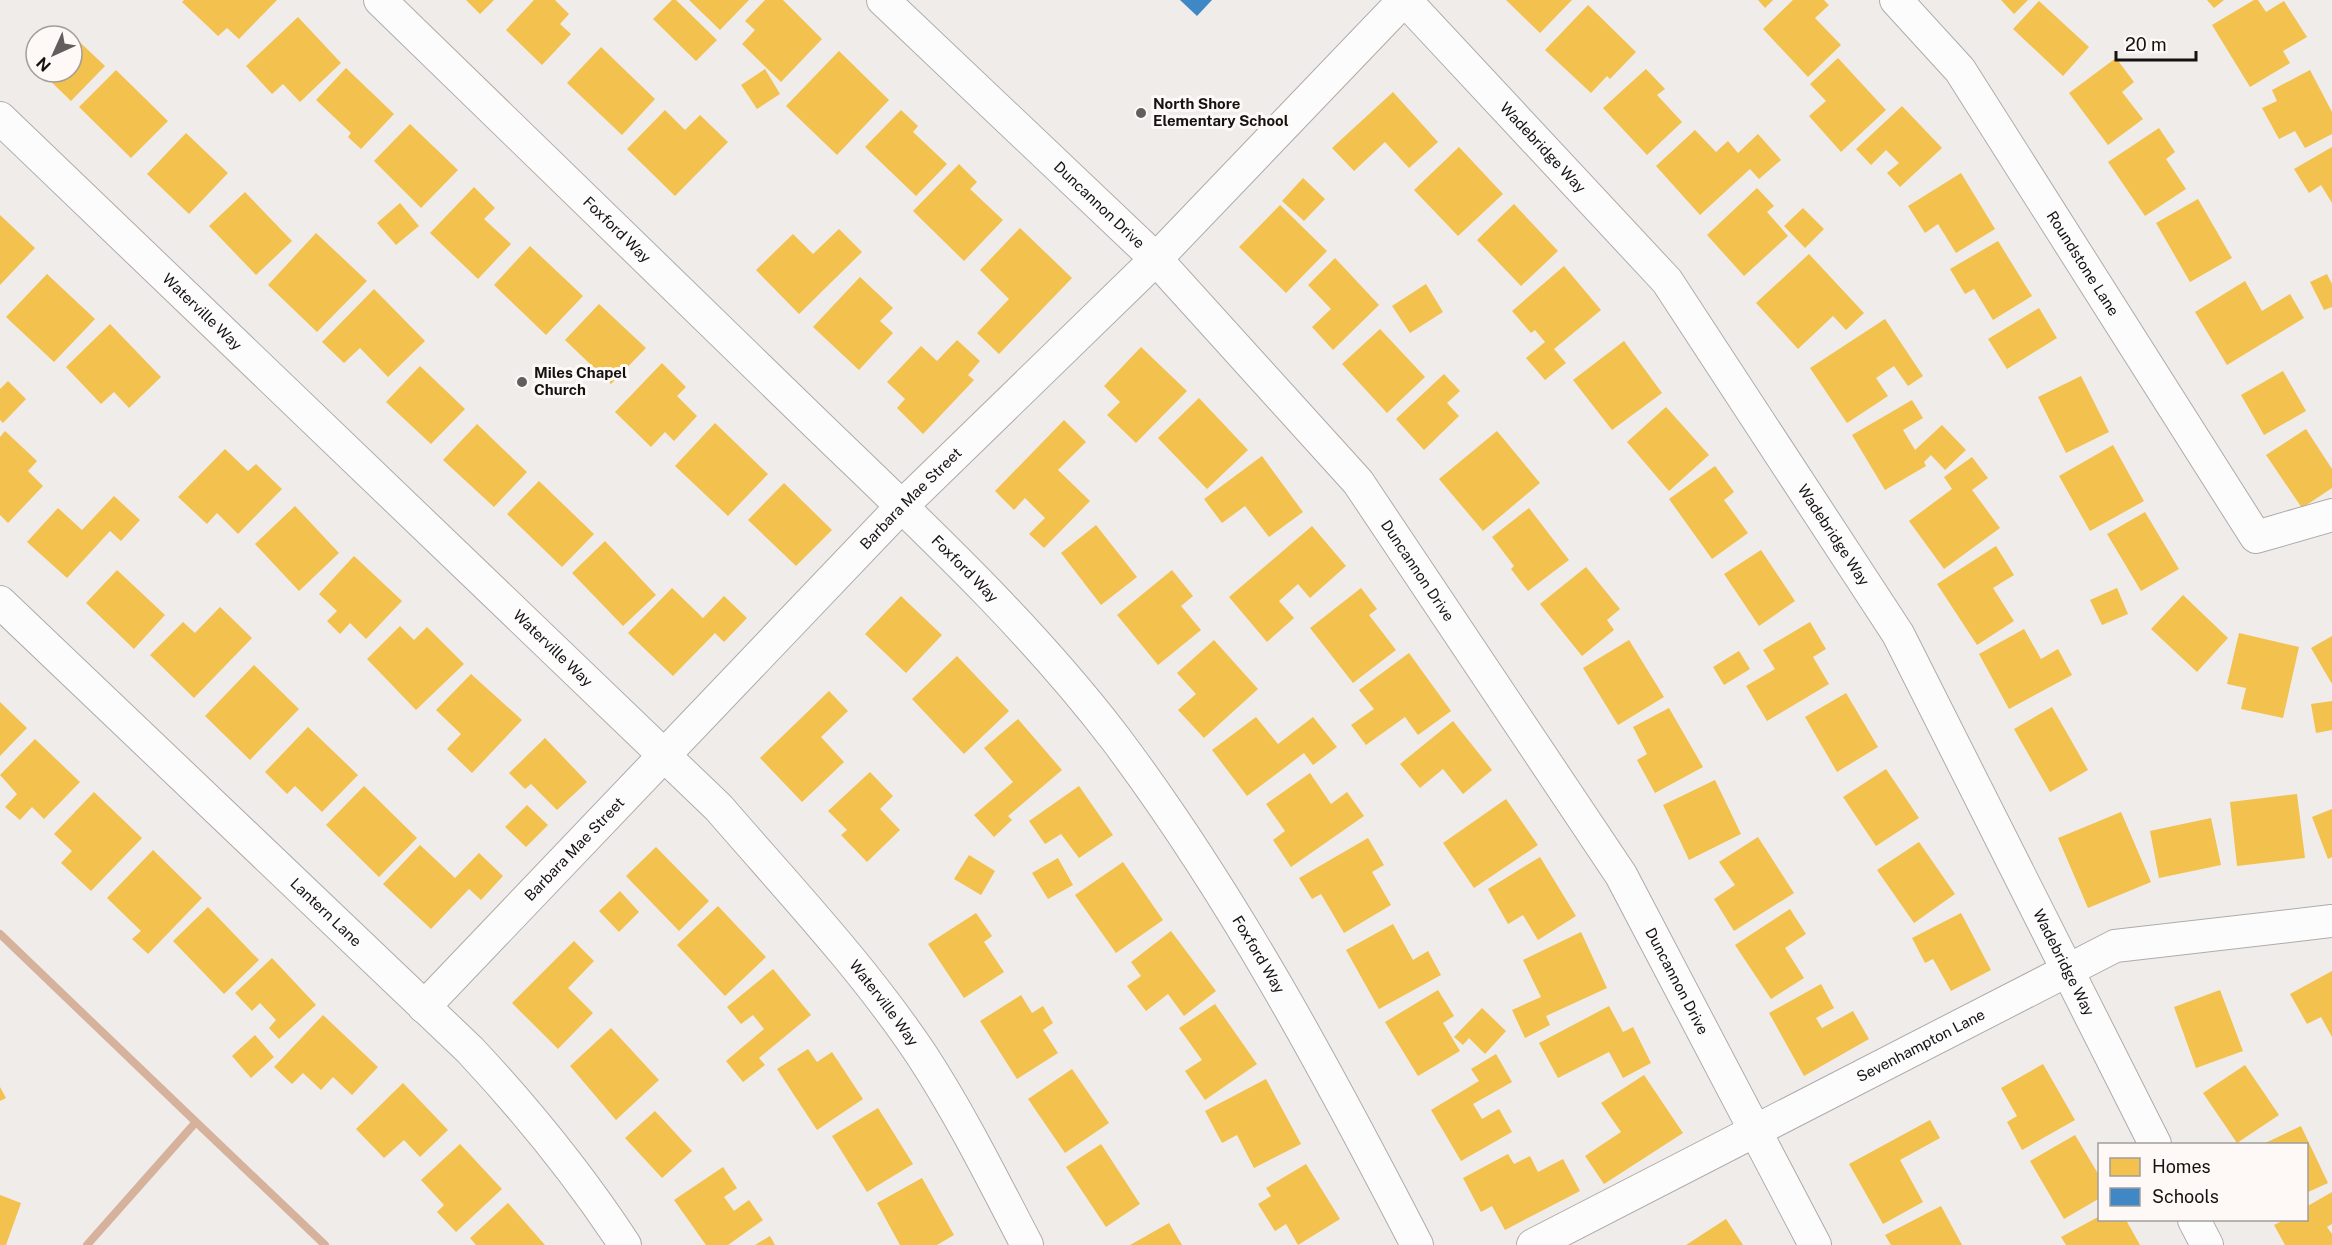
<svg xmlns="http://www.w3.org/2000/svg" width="2332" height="1245" viewBox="0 0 2332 1245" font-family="'Public Sans',sans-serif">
  <rect width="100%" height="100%" fill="#f0ecea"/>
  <path fill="#f2c14e" d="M184 0H277L239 39 227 28 218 36 182 2Z
    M466 0H494L480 14Z
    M534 0H555L569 14 560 24 571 34 542 65 506 30Z
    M672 0H676L717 40 696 61 653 19Z
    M689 0H749L720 30Z
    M765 0H783L822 39 781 82 742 44 755 30 745 21Z
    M1506 0H1572L1540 33Z
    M1758 0H1773L1765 8Z
    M1793 0H1824L1829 5 1815 18 1841 45 1808 77 1763 29Z
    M2001 0H2028L2014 14Z
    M2207 0H2224L2214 8Z
    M2254 0H2258L2266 12 2284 1 2307 37 2283 51 2290 63 2250 87 2212 25Z
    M2039 1 2089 47 2063 76 2013 29Z
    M1588 5 1636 52 1610 79 1607 76 1591 93 1545 50Z
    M298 17 341 63 300 102 283 84 272 94 246 66Z
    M69 32 105 66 71 101 41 72H72V36H65Z
    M601 47 655 99 622 135 567 83Z
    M839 51 889 100 837 155 786 106Z
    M1838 58 1886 110 1841 152 1809 116 1826 101 1810 84Z
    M2116 58 2134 82 2122 92 2143 119 2108 145 2069 93Z
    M346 68 394 114 361 149 348 137 351 133 316 100Z
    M765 69 780 94 757 109 741 85Z
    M1646 69 1665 89 1657 95 1682 122 1647 155 1603 108Z
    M116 70 168 121 131 158 79 107Z
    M2310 70 2332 112V134L2305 148 2295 131 2279 139 2262 108 2277 101 2272 90Z
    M1393 92 1438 142 1409 168 1385 142 1354 171 1332 148Z
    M1902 106 1942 148 1900 187 1887 173 1899 163 1886 150 1871 165 1856 149Z
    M665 110 685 130 700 115 728 142 675 196 627 149Z
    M901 110 918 126 913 132 947 164 916 196 865 147Z
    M410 124 458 170 421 208 374 161Z
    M2159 128 2175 152 2166 159 2186 189 2145 216 2108 162Z
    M1695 130 1716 152 1728 141 1738 153 1758 134 1781 160 1759 179 1750 169 1700 215 1656 166Z
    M186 133 228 173 189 214 147 174Z
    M1459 147 1503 194 1458 236 1414 190Z
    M2332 147V203L2321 185 2309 193 2294 169Z
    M959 164 977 182 970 189 1003 220 964 261 913 211Z
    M1961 173 1995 229 1956 253 1938 224 1925 233 1908 206Z
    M1303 178 1325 199 1304 221 1282 201Z
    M474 187 495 208 484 219 511 244 478 279 430 233Z
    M1757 188 1774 206 1767 212 1788 236 1744 276 1707 235Z
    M245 192 292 241 256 275 209 226Z
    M2198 199 2232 258 2190 282 2156 223Z
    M400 203 419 226 396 245 377 223Z
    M1514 204 1558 251 1521 286 1477 240Z
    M1280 205 1327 251 1286 293 1239 247Z
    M1803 208 1824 229 1805 248 1784 226Z
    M0 215 35 248 0 285Z
    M1020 228 1072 278 999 354 977 333 1009 299 980 270Z
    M839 229 862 252 799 314 756 270 793 234 813 254Z
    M316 233 367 281 317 332 268 285Z
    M1998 241 2032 296 1993 320 1974 289 1965 294 1950 269Z
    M530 246 583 296 546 335 494 285Z
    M1809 254 1864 313 1846 330 1833 316 1798 349 1756 303Z
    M1335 258 1379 305 1333 350 1312 327 1331 309 1308 285Z
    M1564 266 1601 310 1554 349 1566 363 1545 380 1526 358 1545 342 1535 330 1531 333 1512 311Z
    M47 274 95 319 54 362 6 317Z
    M2327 274 2332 284V307L2324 310 2310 282Z
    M860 277 893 308 880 321 893 333 859 370 813 327Z
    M2245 281 2262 311 2290 294 2304 318 2227 365 2195 312Z
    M1426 284 1443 312 1410 333 1392 306Z
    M374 289 425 341 388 377 360 348 344 363 322 342Z
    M599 304 646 348 611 384 565 340Z
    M2039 308 2057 338 2007 369 1988 339Z
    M1885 319 1923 376 1908 386 1894 366 1876 378 1888 396 1847 423 1810 368Z
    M110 324 161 377 129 408 114 392 101 404 66 367Z
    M1380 329 1425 377 1387 413 1342 364Z
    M957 340 980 361 968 375 974 380 923 434 897 408 905 399 887 382 921 346 937 361Z
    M1624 341 1662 393 1612 430 1573 380Z
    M1141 347 1187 391 1136 443 1107 415 1120 402 1104 386Z
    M662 363 686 387 677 396 697 416 674 441 665 432 651 447 615 412Z
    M420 366 465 409 431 444 386 402Z
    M2283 371 2306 411 2264 435 2241 395Z
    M1444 374 1460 391 1447 403 1459 416 1424 450 1396 419Z
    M2081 376 2109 432 2066 453 2038 397Z
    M8 381 26 399 3 423 0 420V389Z
    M1199 398 1248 450 1207 489 1158 438Z
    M1912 400 1923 418 1903 430 1915 450 1942 425 1966 450 1945 470 1931 455 1924 462 1926 466 1885 490 1852 435Z
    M1666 407 1709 455 1669 491 1627 442Z
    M1064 420 1086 442 1058 470 1090 501 1044 548 1029 534 1045 518 1025 498 1014 510 995 491Z
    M715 423 768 474 728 516 675 466Z
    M477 424 527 472 494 507 443 460Z
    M2306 429 2332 469V488L2302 508 2266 455Z
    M5 431 37 461 28 471 43 486 8 523 0 515V437Z
    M1497 431 1540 483 1483 531 1439 479Z
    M2113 445 2144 501 2090 531 2059 476Z
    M225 449 248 471 256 464 282 489 238 534 217 513 207 524 178 497Z
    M1262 456 1303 512 1269 537 1245 506 1222 523 1204 499Z
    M1972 457 1988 478 1972 490 2000 528 1944 569 1909 521 1952 489 1944 477Z
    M1715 466 1734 492 1724 500 1748 533 1712 559 1669 499Z
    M539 481 594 534 562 567 507 514Z
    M784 483 832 530 796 566 748 520Z
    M114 496 140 520 121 541 110 531 67 578 27 542 58 508 82 530Z
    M295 506 339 553 299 591 255 544Z
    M1529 508 1569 560 1528 591 1511 569 1514 566 1492 537Z
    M2145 512 2179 569 2141 591 2107 534Z
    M1096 525 1137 577 1101 605 1061 553Z
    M1312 526 1346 566 1310 598 1298 584 1279 601 1294 618 1267 642 1229 597Z
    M605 541 656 595 623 626 572 573Z
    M1996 546 2014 575 1993 588 2014 621 1977 645 1937 584Z
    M1761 550 1795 601 1759 626 1724 574Z
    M354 556 402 601 366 639 350 623 340 634 327 621 337 611 319 594Z
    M1586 567 1620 609 1607 620 1614 630 1582 656 1540 604Z
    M117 570 165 615 134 649 86 603Z
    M1172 570 1193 596 1181 606 1201 630 1158 665 1117 615Z
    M672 588 703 618 724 596 747 618 724 642 715 633 673 676 628 633Z
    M1361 588 1377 609 1369 615 1396 650 1353 683 1310 628Z
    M2117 588 2128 614 2102 625 2090 600Z
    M2183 595 2228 638 2197 672 2151 629Z
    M901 596 942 635 906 673 865 634Z
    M220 607 252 638 194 698 150 655 183 622 195 633Z
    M1810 622 1826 649 1813 657 1829 684 1767 721 1746 686 1775 669 1763 650Z
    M400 626 414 640 427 627 464 664 416 710 367 659Z
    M2024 629 2041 659 2058 649 2072 675 2009 709 1979 654Z
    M2239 633 2299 647 2283 718 2241 709 2246 688 2227 684Z
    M2332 636V684L2311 648Z
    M1214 640 1258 689 1204 738 1178 710 1196 694 1177 673Z
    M1629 640 1664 697 1618 725 1583 668Z
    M1739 651 1750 669 1724 685 1713 667Z
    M1409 653 1451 711 1418 735 1405 717 1366 745 1351 725 1374 709 1359 690Z
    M957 656 1009 711 964 754 912 699Z
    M254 665 299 709 250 760 205 716Z
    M471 674 522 720 472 773 447 749 461 734 436 710Z
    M829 691 848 711 821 737 844 762 802 802 760 758Z
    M1846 693 1878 747 1837 772 1805 717Z
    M2332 701V730L2316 733 2311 704Z
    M0 702 27 728 0 756Z
    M2052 707 2088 770 2050 792 2014 729Z
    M1669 708 1703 767 1655 793 1637 760 1647 754 1633 727Z
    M1256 717 1278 744 1313 717 1337 747 1313 765 1304 753 1247 796 1212 750Z
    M1018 719 1062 770 1008 816 1012 820 994 837 974 815 1013 782 984 748Z
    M1453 721 1492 770 1463 794 1443 769 1420 788 1400 764Z
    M308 727 358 775 322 812 295 786 287 794 265 772Z
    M545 738 587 782 557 810 531 784 525 789 509 773Z
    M35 739 80 782 44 819 32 807 20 820 5 807 17 794 0 775Z
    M1886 769 1919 818 1876 846 1843 797Z
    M870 772 893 796 880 809 900 830 867 862 841 835 847 830 828 811Z
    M1310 773 1331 804 1347 792 1364 816 1291 867 1273 840 1285 831 1266 804Z
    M1715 780 1741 834 1689 860 1663 805Z
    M364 786 417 838 379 877 326 825Z
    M1079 786 1113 835 1079 858 1061 834 1045 844 1029 821Z
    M94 792 142 838 91 891 61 863 72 851 54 834Z
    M2297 794 2305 858 2237 866 2230 802Z
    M1506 799 1538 845 1474 888 1443 843Z
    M527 805 548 825 526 847 505 827Z
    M2332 809V857L2328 859 2312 817Z
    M2121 812 2151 882 2088 908 2058 838Z
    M2211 818 2221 865 2159 878 2150 831Z
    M1758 837 1794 893 1734 931 1714 899 1735 885 1719 862Z
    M1368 838 1384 865 1372 872 1391 905 1344 933 1321 894 1312 899 1299 878Z
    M1919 842 1955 894 1914 923 1877 870Z
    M420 845 455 878 479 853 503 876 481 900 469 889 431 929 383 884Z
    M656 847 709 901 679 931 626 876Z
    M153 850 202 898 148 954 132 939 141 931 107 898Z
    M969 855 995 871 981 895 954 879Z
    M1540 857 1576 916 1538 940 1523 915 1508 924 1488 889Z
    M1058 858 1073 885 1048 899 1032 873Z
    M1123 862 1163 920 1116 953 1075 895Z
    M620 891 639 912 619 932 599 911Z
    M718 906 766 957 725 996 677 945Z
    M208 907 259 960 224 994 173 941Z
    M1790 909 1806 934 1785 948 1804 978 1771 999 1735 945Z
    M976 913 992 936 984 942 1004 972 964 998 928 944Z
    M1961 913 1991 970 1951 991 1933 959 1925 963 1912 938Z
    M1393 924 1413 960 1428 951 1441 975 1379 1009 1346 950Z
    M1171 931 1216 991 1184 1016 1168 994 1146 1011 1127 986 1141 976 1131 962Z
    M1581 932 1607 988 1546 1016 1550 1025 1525 1038 1512 1010 1541 997 1523 960Z
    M574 941 594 961 568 988 593 1013 558 1049 512 1003Z
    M272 958 316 1005 279 1039 269 1028 276 1020 260 1003 252 1011 235 993Z
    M773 969 811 1015 759 1058 765 1065 743 1082 726 1061 764 1029 753 1015 741 1024 727 1007Z
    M2332 971V1037L2321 1017 2307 1024 2290 994Z
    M1821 984 1834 1008 1816 1018 1822 1028 1853 1011 1869 1039 1804 1076 1769 1013Z
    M1438 990 1454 1016 1443 1023 1460 1051 1418 1076 1385 1022Z
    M2220 990 2243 1051 2196 1068 2174 1007Z
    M1021 995 1032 1013 1043 1006 1053 1023 1043 1030 1058 1053 1017 1079 980 1021Z
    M1215 1004 1257 1064 1205 1100 1185 1071 1202 1060 1179 1028Z
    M1609 1006 1623 1032 1633 1027 1651 1063 1623 1078 1609 1052 1558 1078 1539 1043Z
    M1482 1008 1506 1031 1485 1054 1469 1038 1463 1045 1454 1037Z
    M323 1015 378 1067 352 1095 333 1077 321 1090 303 1073 292 1084 274 1067Z
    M611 1028 659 1080 616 1120 570 1066Z
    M255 1035 274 1057 251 1078 232 1056Z
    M808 1049 817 1062 832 1052 863 1099 817 1130 777 1069Z
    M1496 1054 1512 1082 1473 1104 1482 1119 1499 1109 1512 1132 1461 1161 1431 1110 1479 1081 1471 1069Z
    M2043 1064 2075 1120 2022 1150 2007 1122 2017 1116 2001 1088Z
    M2245 1065 2279 1115 2237 1143 2203 1093Z
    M1072 1069 1109 1123 1065 1153 1028 1099Z
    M1644 1075 1683 1133 1604 1184 1585 1156 1621 1132 1601 1103Z
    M1266 1079 1301 1144 1254 1168 1237 1135 1222 1143 1205 1111Z
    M403 1083 448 1130 420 1157 404 1140 384 1158 356 1129Z
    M0 1087 6 1098 0 1101Z
    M878 1108 913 1164 867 1192 832 1136Z
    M655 1111 692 1151 662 1178 625 1138Z
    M1930 1120 1940 1138 1900 1160 1923 1202 1883 1224 1849 1164Z
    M2301 1126 2328 1183 2306 1193V1144H2263Z
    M2075 1135 2100 1177V1198L2064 1219 2030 1161Z
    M460 1144 502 1189 456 1232 437 1212 444 1205 421 1180Z
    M1101 1144 1140 1204 1106 1227 1066 1167Z
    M1508 1154 1514 1164 1530 1156 1538 1172 1563 1159 1580 1191 1505 1230 1492 1206 1481 1212 1463 1178Z
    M1306 1164 1340 1219 1298 1245 1286 1224 1275 1231 1258 1204 1271 1196 1266 1188Z
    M723 1167 737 1188 724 1197 734 1211 749 1200 763 1220 728 1245H706L674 1200Z
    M922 1178 954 1235 937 1245H900L877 1203Z
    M2332 1192V1224L2327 1227 2332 1234V1245H2285L2274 1225 2284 1220H2306V1207Z
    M0 1195 21 1203 6 1245H0Z
    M508 1203 545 1245H476L470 1238Z
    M1941 1206 1962 1245H1891L1885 1235Z
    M2100 1216V1220H2126L2140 1245H2066L2061 1237Z
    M1726 1219 1743 1245H1686Z
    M1169 1223 1182 1245H1130Z
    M770 1236 775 1245H755Z"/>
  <path fill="#3f88c5" d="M1180 0H1212L1197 16Z"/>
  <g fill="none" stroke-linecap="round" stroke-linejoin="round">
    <path stroke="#d6b19c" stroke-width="8" d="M0 934 196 1122 87 1245
      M196 1122 325 1245"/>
    <g stroke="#afabaa" stroke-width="34">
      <g id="minor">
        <path id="s1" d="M380 0C522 137 663 275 804 412 911 516 1024 619 1115 738 1233 895 1327 1071 1417 1245"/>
        <path id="s2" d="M883 0 1156 259 1358 482 1621 875 1815 1245"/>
        <path id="s3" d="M1405 0 1667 281 1898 634 2155 1144"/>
        <path id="s4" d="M1896 0 1960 70 2256 537 2332 515"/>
        <path id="s5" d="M0 118 719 808C788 888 862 966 921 1054 961 1115 993 1180 1027 1245"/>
        <path id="s6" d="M0 602 470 1050C527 1111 579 1175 625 1245"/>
        <path id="s7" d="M424 1007 901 507 1156 259 1404 0"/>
        <path d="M2194 1220 2207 1245"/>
        <path id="s8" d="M1533 1245 2115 946 2332 921"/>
      </g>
    </g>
    <use href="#minor" stroke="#fdfcfc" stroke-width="32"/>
  </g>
  <g fill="#625e5d" stroke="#fef9f6" stroke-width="2">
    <circle cx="1141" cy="113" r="6"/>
    <circle cx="522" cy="382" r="6"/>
  </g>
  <g text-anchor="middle" stroke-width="6" stroke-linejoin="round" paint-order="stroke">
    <g font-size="15" font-weight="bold" fill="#151211" stroke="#fef9f6" text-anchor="start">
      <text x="1153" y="109">North Shore<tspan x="1153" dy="17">Elementary School</tspan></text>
      <text x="534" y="378">Miles Chapel<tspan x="534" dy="17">Church</tspan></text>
    </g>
    <g font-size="15" fill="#151211" stroke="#fef9f6">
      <text dy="5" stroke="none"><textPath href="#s3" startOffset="202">Wadebridge Way</textPath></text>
      <text dy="5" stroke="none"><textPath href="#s2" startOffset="298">Duncannon Drive</textPath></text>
      <text dy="5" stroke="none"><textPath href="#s1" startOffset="330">Foxford Way</textPath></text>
      <text dy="5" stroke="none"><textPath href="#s4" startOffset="324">Roundstone Lane</textPath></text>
      <text dy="5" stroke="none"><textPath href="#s5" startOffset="280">Waterville Way</textPath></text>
      <text dy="5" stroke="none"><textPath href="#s7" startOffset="704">Barbara Mae Street</textPath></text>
      <text dy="5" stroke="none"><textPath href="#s3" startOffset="688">Wadebridge Way</textPath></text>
      <text dy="5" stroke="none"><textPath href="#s1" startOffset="816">Foxford Way</textPath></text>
      <text dy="5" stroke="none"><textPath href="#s2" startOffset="784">Duncannon Drive</textPath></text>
      <text dy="5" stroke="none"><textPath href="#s5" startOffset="766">Waterville Way</textPath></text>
      <text dy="5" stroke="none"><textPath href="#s7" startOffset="218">Barbara Mae Street</textPath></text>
      <text dy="5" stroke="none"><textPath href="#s6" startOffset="450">Lantern Lane</textPath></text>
      <text dy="5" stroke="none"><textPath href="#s1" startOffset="1302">Foxford Way</textPath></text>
      <text dy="5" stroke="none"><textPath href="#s3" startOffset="1174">Wadebridge Way</textPath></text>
      <text dy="5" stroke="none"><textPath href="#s2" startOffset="1270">Duncannon Drive</textPath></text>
      <text dy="5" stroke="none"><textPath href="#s5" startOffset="1252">Waterville Way</textPath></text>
      <text dy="5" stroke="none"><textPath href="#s8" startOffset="436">Sevenhampton Lane</textPath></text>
    </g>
  </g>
  <rect x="2098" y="1143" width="210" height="78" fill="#fef9f6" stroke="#a19d9a" stroke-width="1.5"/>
  <rect x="2110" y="1158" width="30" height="18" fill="#f2c14e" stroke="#a19d9a" stroke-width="1.5"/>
  <text x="2152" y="1173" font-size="18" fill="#151211">Homes</text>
  <rect x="2110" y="1188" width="30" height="18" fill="#3f88c5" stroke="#a19d9a" stroke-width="1.5"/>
  <text x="2152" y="1203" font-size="18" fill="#151211">Schools</text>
  <g transform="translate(54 54) rotate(225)"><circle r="28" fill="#fef9f6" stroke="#a19d9a" stroke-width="1.5"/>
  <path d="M0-4.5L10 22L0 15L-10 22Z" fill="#625e5d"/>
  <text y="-9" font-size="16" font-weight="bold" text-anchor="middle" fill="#151211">N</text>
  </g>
  <path d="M2116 51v9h80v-9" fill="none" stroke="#151211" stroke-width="3"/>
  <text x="2125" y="51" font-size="18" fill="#151211" stroke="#fef9f6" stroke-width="4.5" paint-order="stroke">20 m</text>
</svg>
